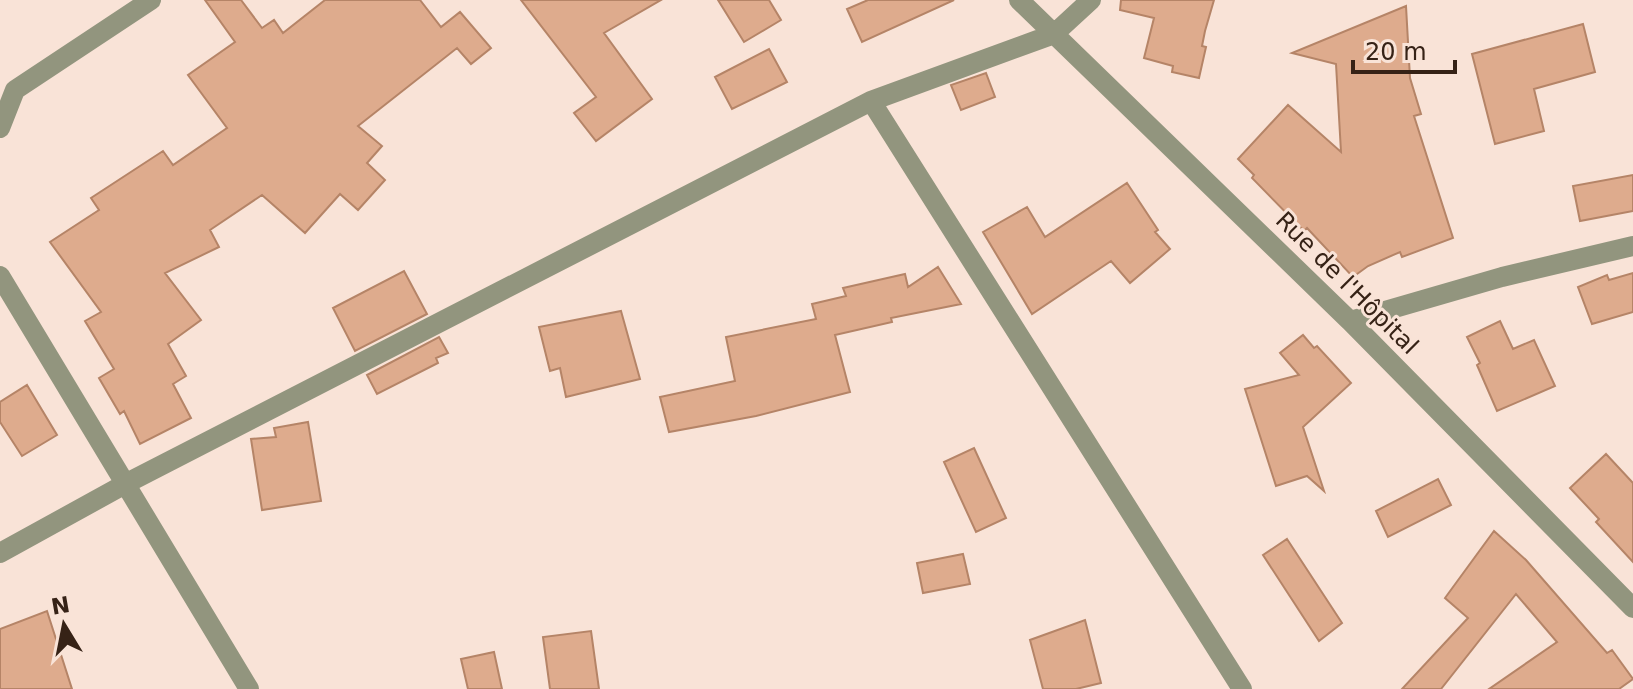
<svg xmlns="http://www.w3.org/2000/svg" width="1633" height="689" viewBox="0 0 1633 689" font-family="'DejaVu Sans',sans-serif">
  <rect width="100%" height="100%" fill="#f9e3d7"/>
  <path fill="#deab8d" stroke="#b58467" stroke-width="2" d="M205 0H241L262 28 274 20 283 33 325 0H420L441 27 460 12 491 48 471 64 457 48 358 126 382 146 367 163 385 180 358 210 340 194 305 233 262 195 210 230 219 247 165 273 201 320 168 344 186 376 173 384 191 418 140 444 124 411 120 414 99 378 114 369 85 321 101 312 50 242 99 210 91 198 163 151 173 165 227 128 188 75 235 42Z
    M521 0H661L604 33 652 99 596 141 574 113 596 97Z
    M718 0H769L781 20 744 42Z
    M868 0H954L862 42 847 9Z
    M1121 0H1214L1205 31 1202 46 1206 47 1199 78 1172 72 1173 66 1144 58 1154 18 1120 10Z
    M1406 6 1410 78 1421 114 1414 116 1453 238 1402 257 1400 252 1368 266 1353 277 1307 228 1304 231 1252 178 1254 175 1238 159 1288 105 1341 152 1336 64 1292 53Z
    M1583 24 1595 72 1534 89 1544 131 1495 144 1472 54Z
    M769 49 787 82 732 109 715 77Z
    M986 73 995 97 961 110 951 85Z
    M1633 175V211L1580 221 1573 186Z
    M1127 183 1158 230 1155 232 1170 249 1130 283 1111 261 1032 314 983 232 1027 207 1045 237Z
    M938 267 961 304 891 318 892 322 835 335 850 392 756 416 669 432 660 397 735 381 726 337 816 319 812 304 846 296 843 288 905 274 908 287Z
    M404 271 427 314 355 351 333 308Z
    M1633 273V312L1592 324 1578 287 1607 275 1609 280Z
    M621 311 640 379 566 397 560 368 550 371 539 327Z
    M1500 321 1513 349 1534 340 1555 386 1497 411 1477 365 1480 363 1467 337Z
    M1303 335 1314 348 1317 346 1351 383 1303 427 1324 491 1307 476 1276 486 1245 389 1299 375 1280 353Z
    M439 337 448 353 436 358 438 363 377 394 367 375Z
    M27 385 57 435 22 456 0 422V402Z
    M308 422 321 501 262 510 251 439 276 437 274 428Z
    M974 448 1006 518 976 532 944 462Z
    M1606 454 1633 483V562L1596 522 1599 519 1570 488Z
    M1438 479 1451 505 1388 537 1376 511Z
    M1494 531 1526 560 1607 653 1612 650 1633 679 1619 689H1489L1557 642 1516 594 1441 689H1402L1468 618 1445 598Z
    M1287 539 1342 623 1319 641 1263 555Z
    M963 554 970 584 923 593 917 563Z
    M47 611 72 689H0V629Z
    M1085 620 1101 683 1076 689H1043L1030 640Z
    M591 631 599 689H550L543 637Z
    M494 652 502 689H468L461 659Z"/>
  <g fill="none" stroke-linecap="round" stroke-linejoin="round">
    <path stroke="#92957e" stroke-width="20" d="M1019 0 1350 321 1633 608
      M871 101 1242 689
      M0 128 15 90 151 0
      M0 276 249 689
      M1350 321 1502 277 1633 246
      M0 553 127 483 871 101 1054 34 1091 0"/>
  </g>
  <g text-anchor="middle" stroke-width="6" stroke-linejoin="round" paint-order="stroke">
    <g font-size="24" fill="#362216" stroke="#f9e3d7">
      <text transform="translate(1347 283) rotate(45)" y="8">Rue de l'Hôpital</text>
    </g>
  </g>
  <g transform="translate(64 625) rotate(350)" stroke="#f9e3d7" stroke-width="6" paint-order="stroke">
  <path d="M0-6L14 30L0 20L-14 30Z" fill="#362216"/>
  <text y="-12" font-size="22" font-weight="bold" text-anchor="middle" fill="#362216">N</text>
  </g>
  <path d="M1353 60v12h102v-12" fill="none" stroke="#362216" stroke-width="4"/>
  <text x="1365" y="60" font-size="24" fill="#362216" stroke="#f9e3d7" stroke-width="6" paint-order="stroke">20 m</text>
</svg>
